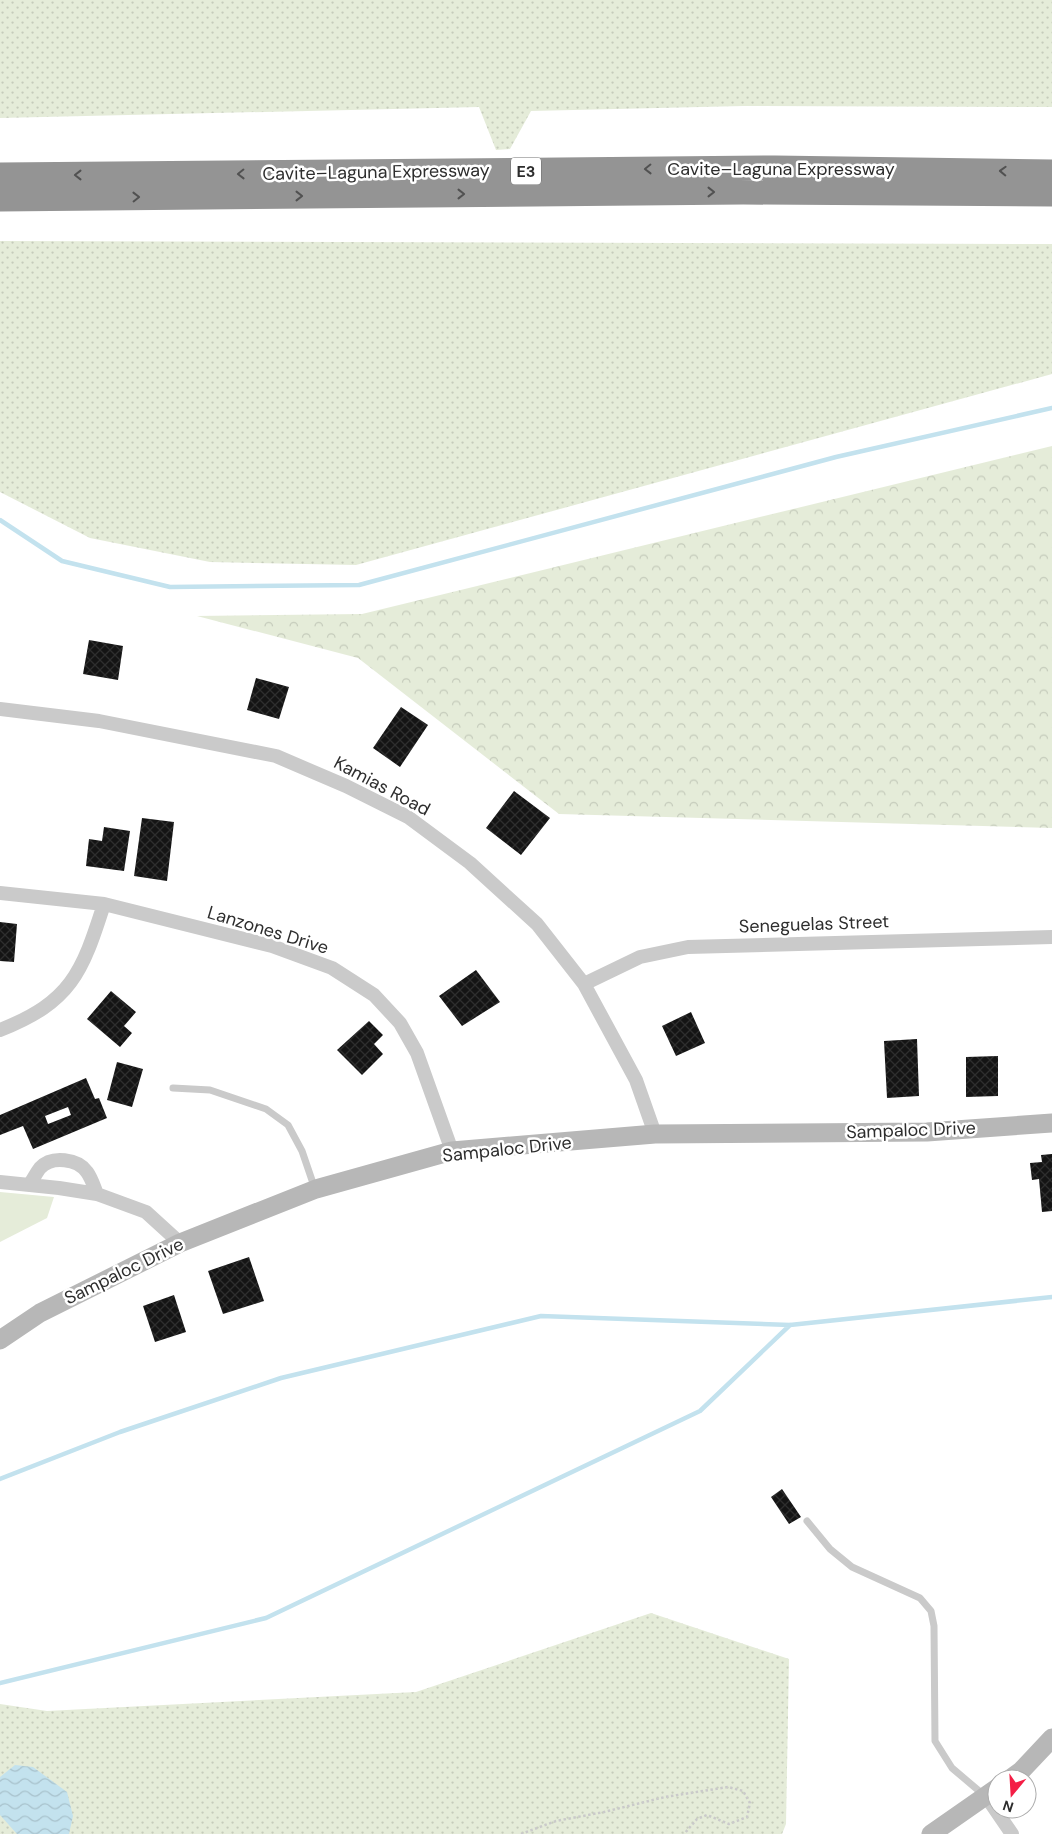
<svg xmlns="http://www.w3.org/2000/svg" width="1052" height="1834" viewBox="0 0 1052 1834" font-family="'DM Sans',sans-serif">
  <defs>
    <pattern id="grass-dots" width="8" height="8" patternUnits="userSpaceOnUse" patternTransform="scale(1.25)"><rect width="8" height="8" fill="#e5ecd9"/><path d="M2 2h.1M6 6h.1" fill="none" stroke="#c5cbbb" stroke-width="1.8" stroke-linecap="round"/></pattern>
    <pattern id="forest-crowns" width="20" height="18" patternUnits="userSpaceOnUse" patternTransform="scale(1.25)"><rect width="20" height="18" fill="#e5ecd9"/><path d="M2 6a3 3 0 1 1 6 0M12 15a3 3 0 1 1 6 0" fill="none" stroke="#c5cbbb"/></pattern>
    <pattern id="water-waves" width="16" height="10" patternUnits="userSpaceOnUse" patternTransform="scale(1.25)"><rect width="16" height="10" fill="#c3e2ee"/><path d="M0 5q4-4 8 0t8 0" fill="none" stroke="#a8c2cc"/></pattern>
    <pattern id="building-cross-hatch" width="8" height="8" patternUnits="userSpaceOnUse" patternTransform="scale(1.25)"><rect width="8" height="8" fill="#141414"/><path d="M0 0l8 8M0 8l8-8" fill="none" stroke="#2e2e2e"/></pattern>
  </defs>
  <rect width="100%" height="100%" fill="#fff"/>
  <path fill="url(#grass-dots)" d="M0 0H1052V107L743 106 531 111 510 149 496 150 479 107 0 118Z
    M0 241 1052 244V374L356 565 210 562 90 538 0 492Z
    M651 1613 789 1659 786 1824 782 1834H0V1704L47 1711 416 1692Z"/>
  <path fill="url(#forest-crowns)" d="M1052 446V828L559 814 358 658 197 616 362 614Z"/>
  <path fill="#e5ecd9" d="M0 1192 54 1197 47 1218 0 1242Z"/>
  <path fill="url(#water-waves)" d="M15 1765 33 1767 67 1792 73 1816 69 1834H17L0 1815V1777Z"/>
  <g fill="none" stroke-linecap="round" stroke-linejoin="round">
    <path stroke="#c3e2ee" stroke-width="4.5" d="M0 520 62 561 170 587 359 585 836 457 1052 408
      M0 1479 120 1432 281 1378 541 1316 790 1325 1052 1297
      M0 1683 266 1618 700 1411 790 1325"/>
  </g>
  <path fill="url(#building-cross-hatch)" fill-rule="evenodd" d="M89 640 123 646 118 680 83 674Z
    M256 678 289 687 279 719 247 710Z
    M401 707 428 725 400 767 373 748Z
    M514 791 550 818 521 855 486 828Z
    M142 818 174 822 167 881 134 876Z
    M104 827 130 831 124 871 86 866 89 839 102 841Z
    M0 922 17 924 14 962 0 961Z
    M476 970 500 1002 462 1026 439 996Z
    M111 991 136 1012 124 1026 132 1033 120 1047 87 1019Z
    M691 1012 705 1043 676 1056 662 1026Z
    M369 1021 383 1035 374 1044 383 1054 362 1075 337 1050Z
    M917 1039 919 1096 887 1098 884 1041Z
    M998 1056V1096L966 1097V1057Z
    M117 1062 143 1069 132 1107 107 1100Z
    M86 1078 95 1099 99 1098 107 1118 33 1149 23 1126 0 1135V1115ZM68 1107 71 1115 48 1124 45 1116Z
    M1052 1154V1211L1042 1212 1039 1179 1032 1180 1030 1163 1042 1162 1041 1155Z
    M249 1257 264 1301 223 1314 208 1271Z
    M174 1295 186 1332 155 1342 143 1306Z
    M782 1489 801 1517 789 1524 771 1497Z"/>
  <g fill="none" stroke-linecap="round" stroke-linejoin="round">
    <path stroke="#cacaca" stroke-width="2.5" stroke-dasharray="2.5 2.5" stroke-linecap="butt" d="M521 1834 556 1821 604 1812 665 1797 728 1787 743 1791 750 1803 747 1817 729 1824 707 1815 697 1819 684 1834"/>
    <path stroke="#cacaca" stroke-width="7" d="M173 1088 210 1090 266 1109 288 1125 302 1151 315 1189
      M807 1521 830 1549 852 1567 920 1598 931 1611 934 1626 935 1741 952 1768 985 1796"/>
    <path stroke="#cacaca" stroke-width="14" d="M0 709 99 721 276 756 346 786 408 817 470 863 537 924 584 984 636 1080 655 1134
      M0 893 104 904 272 946 332 968 374 995 400 1023 417 1053 452 1151
      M584 984 640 957 688 947 1052 937
      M0 1030C71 1002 82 973 104 904
      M0 1182 59 1188 97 1194 146 1212 180 1243
      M29 1185C33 1180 36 1173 40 1168 52 1155 78 1159 87 1172 92 1179 94 1187 97 1194
      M986 1796 1012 1834"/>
    <path stroke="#b7b7b7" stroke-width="19" d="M0 1340 40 1313 180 1243 316 1189 452 1151 655 1134 927 1132 1052 1123
      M1010 1779 1021 1771 1052 1738
      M931 1834 997 1788"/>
    <path stroke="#949494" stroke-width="25" d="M0 175 775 168 1052 172
      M0 199 743 192 1052 194"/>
  </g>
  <defs><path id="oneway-chevron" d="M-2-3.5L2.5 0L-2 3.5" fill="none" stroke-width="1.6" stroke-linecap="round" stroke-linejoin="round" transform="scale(1.25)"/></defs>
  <g stroke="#515151">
    <use href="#oneway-chevron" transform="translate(648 169) rotate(179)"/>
    <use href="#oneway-chevron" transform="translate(1003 171) rotate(-178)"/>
    <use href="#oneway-chevron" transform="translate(241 174) rotate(179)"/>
    <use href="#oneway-chevron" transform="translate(78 175) rotate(180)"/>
    <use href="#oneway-chevron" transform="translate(711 192)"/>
    <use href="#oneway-chevron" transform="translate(461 194)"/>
    <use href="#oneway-chevron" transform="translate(299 196)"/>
    <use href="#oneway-chevron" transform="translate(136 197) rotate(-1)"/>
  </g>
  <g text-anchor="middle" stroke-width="5" stroke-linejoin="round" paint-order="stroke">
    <rect fill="#fff" stroke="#6c6c6c" stroke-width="1" x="511" y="157.5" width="30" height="27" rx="4"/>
    <g font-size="16" font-weight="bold" fill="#2d2d2d">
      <text x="526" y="177">E3</text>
    </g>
    <g font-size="18" fill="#2d2d2d" stroke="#fff">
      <text x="781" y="175">Cavite–Laguna Expressway</text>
      <text transform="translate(376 172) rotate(-1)" y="6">Cavite–Laguna Expressway</text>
      <text transform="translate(382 786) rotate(28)" y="6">Kamias Road</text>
      <text transform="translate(814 924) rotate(-2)" y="6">Seneguelas Street</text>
      <text transform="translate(268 930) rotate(17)" y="6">Lanzones Drive</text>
      <text transform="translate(911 1130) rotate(-2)" y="6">Sampaloc Drive</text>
      <text transform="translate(507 1149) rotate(-6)" y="6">Sampaloc Drive</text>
      <text transform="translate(124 1271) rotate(-26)" y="6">Sampaloc Drive</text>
    </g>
  </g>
  <g transform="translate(1012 1794) rotate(198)"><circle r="24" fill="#ffffff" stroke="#ababab"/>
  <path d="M0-4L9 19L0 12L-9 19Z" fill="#f41e45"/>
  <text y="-8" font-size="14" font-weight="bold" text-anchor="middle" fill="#2d2d2d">N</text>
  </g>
</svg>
